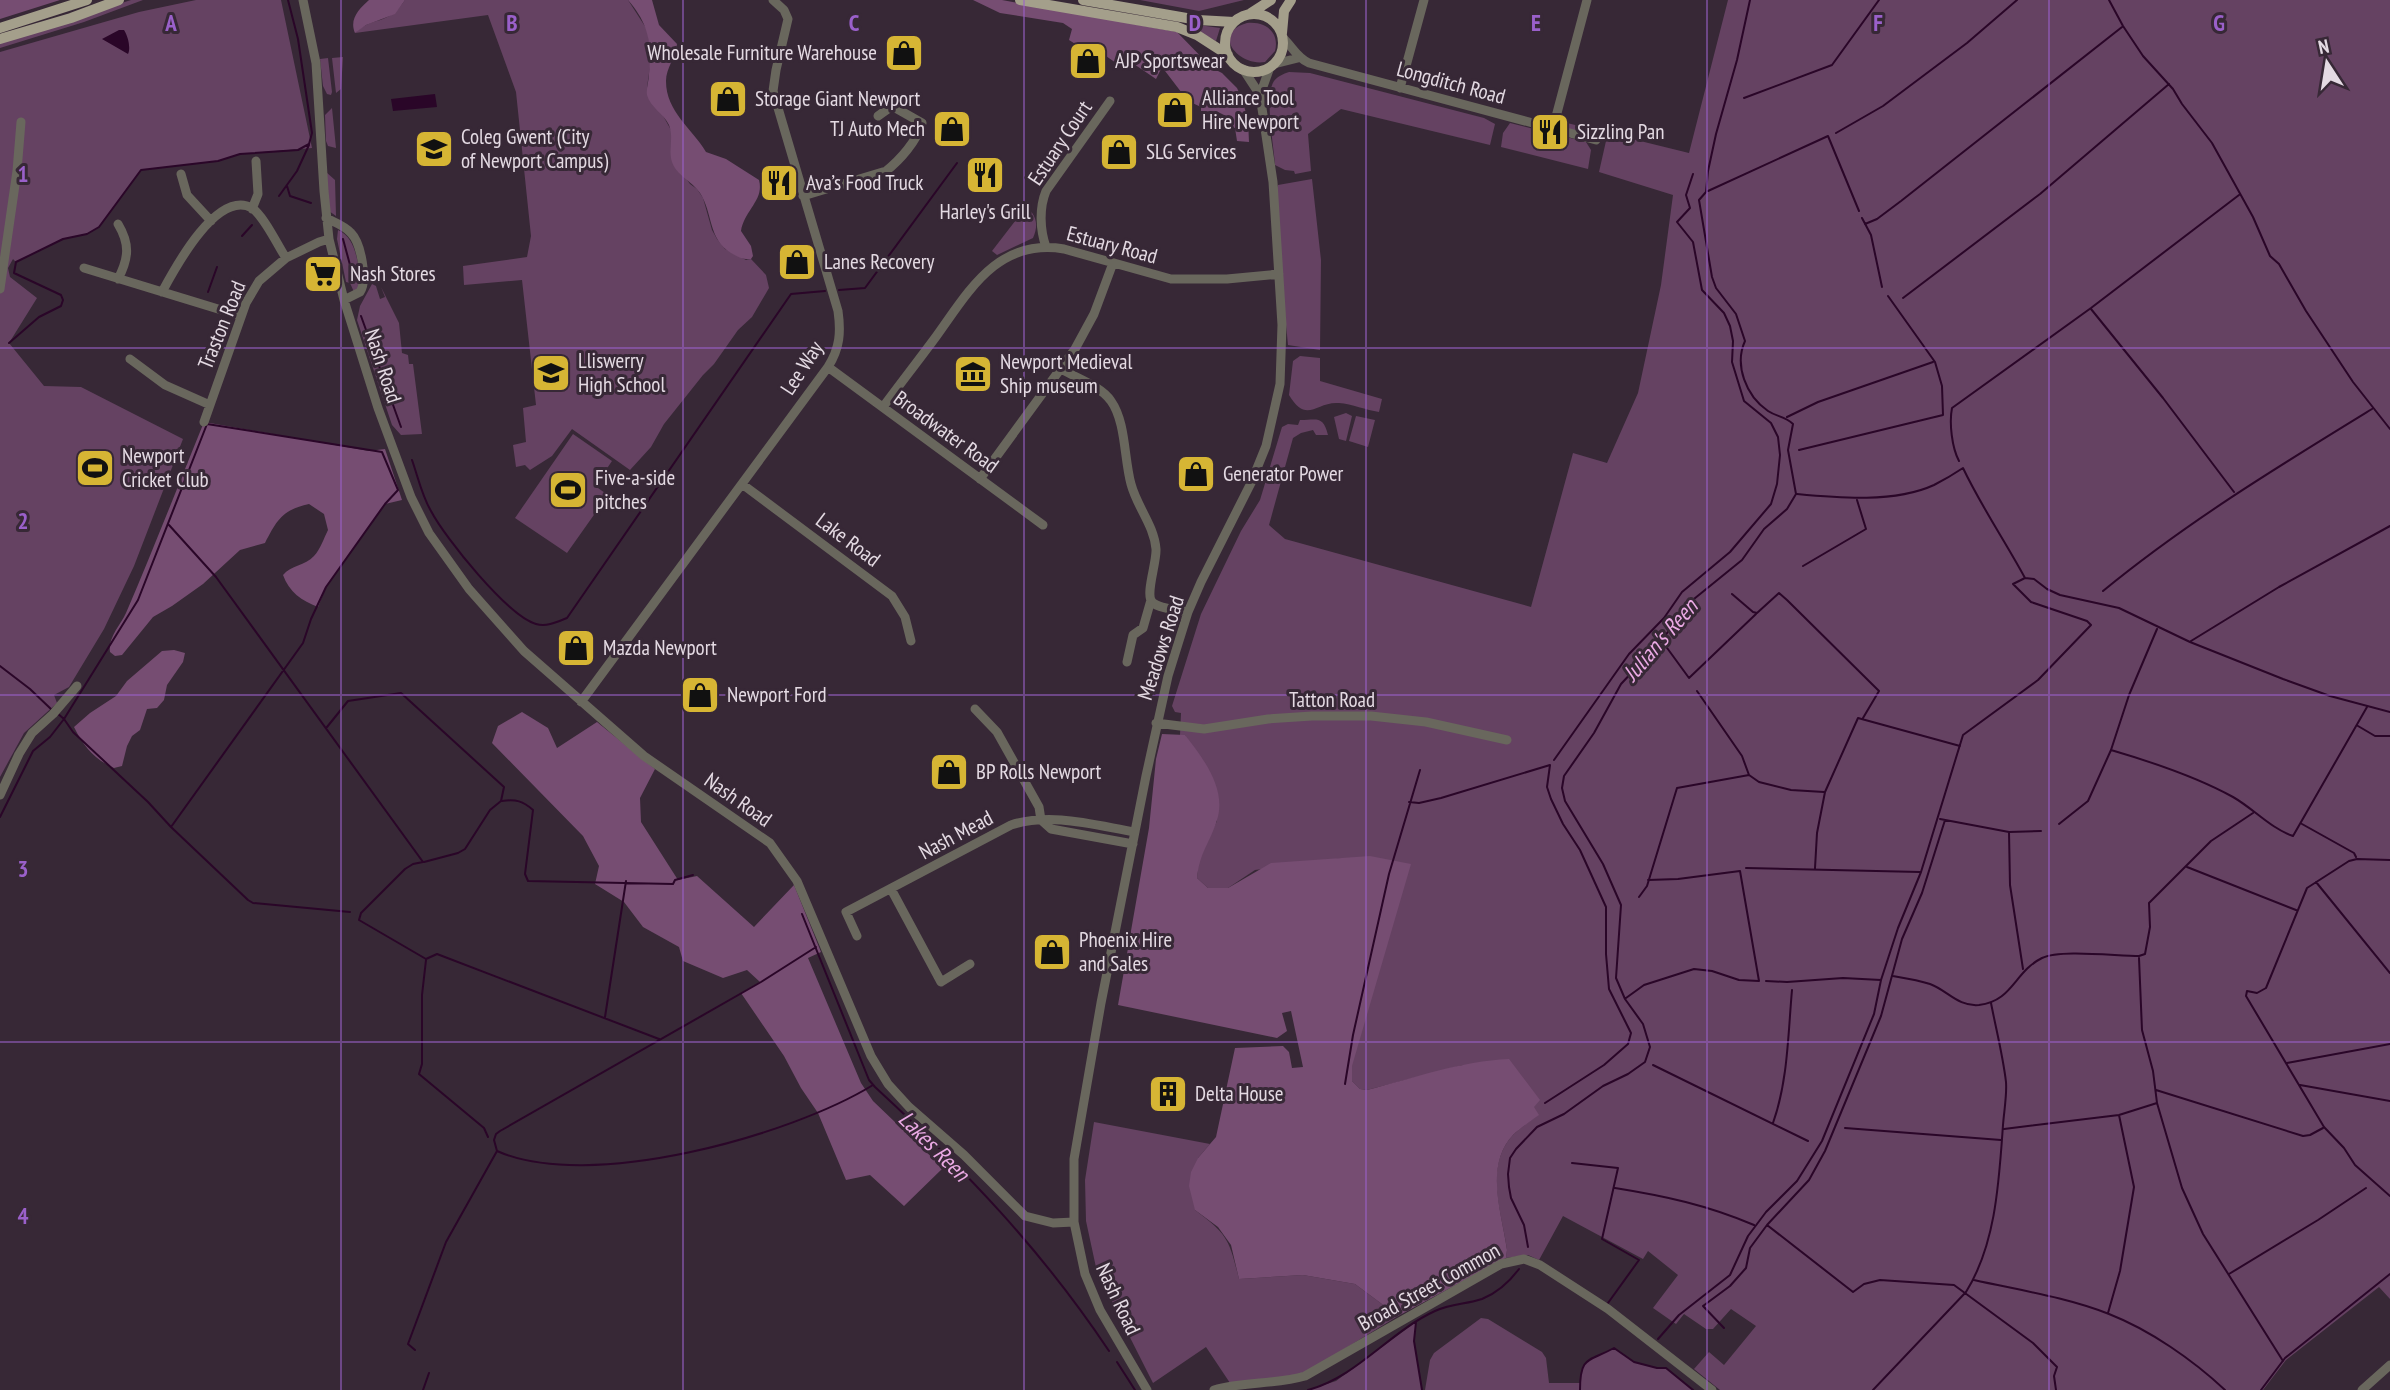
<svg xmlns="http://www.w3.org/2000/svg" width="2390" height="1390" viewBox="0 0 2390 1390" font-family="'PT Sans Narrow',sans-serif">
  <rect width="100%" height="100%" fill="#372836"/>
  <path fill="#654262" d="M131 0H143L84 22 0 48V42Z
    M196 0H281L312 148 240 154 218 161 141 170 99 227 87 234 63 239 16 262 13 259 8 268 10 277 37 298 9 343 44 386 81 387 183 439 134 566 104 629 69 687 54 695 57 703 24 733 0 777V52L139 12Z
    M405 0H628L648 31 651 60 647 87 671 130 673 140 671 157 690 184 697 189 703 198 712 230 717 239 725 249 746 260 751 259 766 275 769 288 752 317 738 330 714 364 703 375 664 424 651 447 630 470 572 429 552 456 530 470 525 465 516 467 513 445 526 442 523 408 536 405 522 280 464 285 463 266 527 257 531 236 516 92 488 15 355 33C374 15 387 27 405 0Z
    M1140 0H1244L1199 11Z
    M1728 0H2390V1299L2379 1287 2286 1360 2263 1390H1720L1694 1369 1709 1352 1724 1365 1756 1326 1731 1309 1713 1329H1706L1684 1314 1676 1324 1653 1308 1678 1275 1648 1251 1643 1259 1563 1216 1539 1260 1528 1255 1506 1258 1507 1250C1502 1213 1484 1168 1512 1136 1519 1128 1530 1122 1538 1115L1533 1107 1537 1101 1463 1065 1367 1090 1360 1089 1352 1081 1343 858 1255 870 1228 888H1208L1197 878 1199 858 1217 821 1185 735H1180L1181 713 1175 712 1172 706 1201 614 1241 531 1260 500 1282 427 1288 424 1298 425 1300 420C1317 420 1323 415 1328 435H1316L1313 430 1301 433 1293 438 1269 525 1285 539 1531 607 1573 453 1607 463 1638 393 1661 285 1673 195 1599 172 1606 141 1561 128 1563 122 1689 153Z
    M1247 23C1265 21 1280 32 1275 51L1265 62C1239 67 1210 33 1247 23Z
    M1199 25 1220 28 1216 41 1198 31Z
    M343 57 341 89 336 93 332 58Z
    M328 58 332 92 331 95 327 94 323 86 320 59Z
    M1289 72 1310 73 1484 118 1495 124 1490 145 1341 109 1308 134 1311 171 1295 174 1294 171 1285 170 1275 165C1274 146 1264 96 1274 81 1278 76 1283 74 1289 72Z
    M332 108 336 148 328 146 326 141 325 115Z
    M1510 123 1586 142 1591 150 1588 169 1501 147 1503 133Z
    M326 172 335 180 336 216 329 211Z
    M1312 179 1321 260 1320 350 1288 345 1280 262 1277 188 1278 185Z
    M1021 203C1035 212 1040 222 1033 238L997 255 992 251 1022 212Z
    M338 230C357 238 357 264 362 282L361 286 354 292 350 283 346 282 337 239Z
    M372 284 376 286 380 299 385 297 381 287 399 323 402 353 408 355 409 364H413L422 434 401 435 392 425 357 320 360 306Z
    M1300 356 1320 358V381L1382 399 1379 412C1366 410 1352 404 1339 403 1316 401 1307 425 1289 395L1293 361Z
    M1346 413 1352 416 1346 441 1339 439 1334 417Z
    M1356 416 1375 420 1368 447 1349 441Z
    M573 434 612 461 595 486 608 495 567 553 515 518Z
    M1094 1122 1210 1144 1198 1158 1195 1210C1228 1235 1229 1239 1239 1279L1303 1275 1355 1284 1398 1316 1302 1375 1230 1383 1206 1347 1153 1383 1097 1272 1086 1221 1085 1180Z
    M1481 1318 1488 1319 1542 1352 1546 1358 1549 1383H1580C1581 1356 1594 1359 1614 1348L1634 1362 1657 1368H1666L1693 1390H1425L1430 1360 1434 1353Z
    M1416 1322 1414 1341 1422 1390H1308L1336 1381Z"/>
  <path fill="#764d72" d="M0 0H60L0 19Z
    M369 0H405L395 14 366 25 355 33C349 19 359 9 369 0Z
    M628 0H652L659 25 677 44C676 57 666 68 666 81 666 112 692 128 706 152L726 159 759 180C765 199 744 211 741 231L751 246 753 256 751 259C743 260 738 257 731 253 708 239 713 213 700 193 693 182 676 175 672 162 668 150 674 138 669 125 664 114 650 107 647 95 646 88 649 81 649 74 652 44 649 24 628 0Z
    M973 0H1002L1177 32 1212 68 1222 73 1237 88 1242 99 1248 120 1249 142 1237 141 1235 128 1227 125 1226 116 1218 112 1201 111V107L1188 101 1162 67 1156 79 1125 58 1119 65 1103 54 1099 59 1069 40 1072 29 1063 23 1000 13Z
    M204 422 369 451 385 449 402 500 385 504 326 587 318 607C302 601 289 592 283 575 291 565 305 566 314 556 320 550 324 538 328 530L324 514 309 504C282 510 277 520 265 543L240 550 203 584 172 606 153 617 122 655 115 656 110 652C108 637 120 626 126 613 153 550 178 486 204 422Z
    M174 650 185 653 183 662 167 685 164 700 157 708 147 709 140 730 132 736 127 746 122 766 114 768C94 759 84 747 74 727L90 713 116 696 127 681 162 651Z
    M522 712 548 728 557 748 597 722 655 769 640 798 641 822 678 880 697 876 754 927 794 885 821 952 808 958 861 1083 873 1101 943 1168 904 1206 870 1175 846 1180 818 1113 801 1088 784 1056 741 993 760 982 747 970 723 978 683 961 679 947 643 927 624 902 595 884 599 866 583 836 492 743 498 726Z
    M1162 734 1185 735C1203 758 1227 789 1217 820 1210 843 1200 851 1197 878L1208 888H1228L1271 863 1370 856 1411 864 1352 1066V1081L1360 1089 1367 1090C1414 1078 1461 1061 1509 1059L1540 1100 1534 1107 1539 1115C1530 1122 1520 1128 1513 1135 1484 1166 1502 1213 1507 1250L1506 1258 1398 1316 1355 1284 1303 1275 1239 1279 1231 1245 1218 1227 1195 1210 1189 1186 1191 1172 1198 1158 1216 1137 1235 1048 1283 1046 1289 1052 1292 1068 1303 1067 1291 1011 1282 1013 1287 1031 1277 1038 1118 1005 1149 828 1156 759Z"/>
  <path fill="#2a0628" d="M119 30H124C128 36 131 48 128 54L102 39Z
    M435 94 437 107 393 111 391 99Z"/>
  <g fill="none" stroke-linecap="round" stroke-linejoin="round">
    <path stroke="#2a0628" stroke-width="2" d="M2109 0 2123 26 2143 56 2173 89 2182 104 2212 143 2253 217 2270 256 2279 264 2306 311 2353 382 2390 429
      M1744 98 1832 65 1879 0
      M1836 133 1883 106 1967 43 2017 0
      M287 186 290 196 311 203
      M1708 191 1828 136 1859 211
      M279 196 297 171 309 145
      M1862 218 1871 235 1882 287
      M1865 224 1877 219 1901 201 2122 27
      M242 236 252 225
      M343 239 353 276
      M839 290 865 288 957 163
      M208 292 217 267
      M1903 298 2040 194 2169 84
      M2091 309 2163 398 2234 492
      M361 316 401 427
      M9 343 39 317 61 306 63 300 61 295 14 273 16 262 63 239 87 234 99 227 141 170 218 161 240 154 298 150 309 144 312 133 298 39 288 0
      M1787 417 1818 402 1933 362
      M1799 450 1943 415 1942 386 1935 362 1888 296
      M412 460C418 477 422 496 431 511 445 538 508 616 536 624 547 627 557 622 567 618L791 294 825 291
      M1959 461C1952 448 1949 423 1952 408L2091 308 2239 195
      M1797 494C1839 498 1895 503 1934 485 1944 480 1954 474 1963 468 1981 506 2005 541 2025 578
      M169 525 216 577 423 862 413 864 405 869 361 913 359 920 426 959 437 954 659 1039
      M1803 566 1866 529 1857 500
      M2103 591C2187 522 2279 466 2372 409
      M1732 594 1753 612 1757 613 1779 593 1787 600 1879 691 1863 718
      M1662 641 1689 678 1756 614
      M2191 641 2279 587 2390 526
      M0 666 30 689 52 710
      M1697 691 1742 756 1749 775 1759 782 1791 790 1824 792
      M2358 726 2375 736H2390
      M327 727 348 701 401 693 504 787 501 801 490 810 465 849 458 853 424 862
      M2111 750C2152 762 2195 776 2233 797 2254 809 2270 828 2293 836L2367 707
      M1554 760 1629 654 1664 618 1682 592 1730 552 1771 504 1777 484 1780 455 1778 437 1771 423 1744 401 1732 362 1733 341 1730 326 1724 313 1702 290 1693 242 1677 222 1690 208 1686 195 1693 174
      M502 801C516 799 523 801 533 810L525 874 528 881 673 884 675 880 693 875
      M1409 802 1419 803 1441 798 1550 765 1547 787 1551 799 1563 824 1580 850 1606 907V954L1609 989 1631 1033 1628 1044 1604 1065 1545 1103
      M0 817 33 751 50 737 64 719 57 713
      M1940 819 2009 832 2041 831
      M2059 824 2088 801 2111 750 2129 695 2157 629
      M2302 824 2354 853 2356 857
      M171 827 148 802 73 732 64 719 138 600 207 424 382 452 398 490 385 504 326 587 311 619 303 643 171 827 248 900 253 903 350 912
      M2009 832 2010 885 2023 969
      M2390 860 2357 859 2349 861 2307 888 2266 988 2257 993 2247 991 2246 996 2324 1127 2344 1148 2355 1165 2390 1196
      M2187 867 2296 910
      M1746 868 1920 872
      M1815 868 1817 833 1825 792 1858 718 1960 746
      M2316 882 2390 973
      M1639 897 1647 886 1677 788 1749 775
      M802 914 869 1080 875 1087C965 1170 1041 1249 1109 1351
      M816 947 761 982 500 1131 496 1134 494 1140 497 1151C589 1192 790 1136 873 1085
      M2139 958 2142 1030 2153 1071 2157 1103 2182 1188 2203 1234 2283 1361
      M426 960 422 995V1064L419 1074 484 1128 488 1137
      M1893 976C1905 978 1918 980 1930 984 1947 990 1958 1007 1979 1005 2013 1001 2014 972 2042 958 2060 949 2116 956 2139 956L2145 954 2150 927 2149 903 2211 841 2253 813
      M1766 981 1787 982 1843 978 1881 980
      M1626 998 1644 985 1694 969 1712 971 1739 980 1759 981 1740 871 1678 879 1648 880
      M605 1017 626 881
      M2287 1063 2390 1044
      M1653 1065 1808 1141
      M1345 1084 1353 1035 1389 874 1420 770
      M2300 1085 2390 1101
      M2156 1090 2303 1136 2310 1135 2323 1128
      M1773 1123C1788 1081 1788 1034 1792 990
      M1845 1128 2001 1140
      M2004 1129 2119 1115 2157 1103
      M1572 1163 1618 1168 1602 1239 1639 1260 1608 1303
      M1615 1188C1665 1196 1707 1205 1754 1225
      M1767 1225 1853 1292 1864 1284 1880 1280 1954 1285 2033 1343 2057 1367 2054 1376 2056 1390
      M1528 1247 1524 1225 1511 1198 1509 1187 1508 1174 1510 1158 1516 1149 1537 1127 1564 1114 1603 1086 1628 1074 1645 1062 1650 1047 1643 1024 1625 999 1616 978 1621 905 1603 864 1565 801 1562 788 1564 776 1594 733 1621 684 1662 640 1689 603 1742 560 1764 529 1787 509 1796 494 1788 450 1793 424C1785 416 1777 417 1768 411 1746 396 1734 365 1745 341L1736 314 1716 288 1712 277 1699 200 1706 192 1708 171 1716 134 1737 60 1750 0
      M2229 1274 2318 1220 2366 1188
      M1974 1280C2018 1290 2066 1297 2109 1314 2150 1330 2193 1360 2225 1390
      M2108 1313 2120 1271 2134 1187 2119 1115
      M1416 1322 1414 1341 1422 1390
      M1724 1328 1703 1306 1730 1286 1746 1268 1750 1248 1767 1225 1809 1180 1825 1151 1881 1016 1902 939 1922 893 1945 820
      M1658 1339 1679 1315 1730 1275 1748 1236 1766 1212 1797 1181 1822 1141 1874 1014 1881 980 1898 928 1921 872 1963 735 2038 680 2091 625 2087 621 2031 602 2013 584 2025 578 2034 579 2047 589 2060 595 2119 608 2190 642 2283 679 2330 696 2390 712
      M415 1350 408 1344 446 1242 497 1151
      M1117 1362 1135 1390
      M423 1390 429 1373
      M1308 1390C1357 1377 1389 1332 1435 1311 1450 1304 1467 1304 1482 1299 1497 1293 1510 1281 1519 1269
      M1580 1390C1580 1355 1589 1362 1614 1348L1634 1362 1657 1368H1666L1693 1390
      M1873 1390 1966 1292C1996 1244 1999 1181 2003 1125 2004 1111 2007 1096 2006 1082 2003 1056 1996 1029 1991 1003
      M2261 1390 2285 1358 2390 1274"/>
    <path stroke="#69675d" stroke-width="9" d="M303 0 316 63 324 191 329 239 344 300 378 408 411 497 429 533 469 589 524 651 644 756 770 843 797 881 871 1056 888 1084 909 1107 964 1155 1025 1216 1053 1223 1074 1222
      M1283 38C1293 47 1296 57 1309 63L1596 140
      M1274 64 1298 58
      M1400 88 1424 0
      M1260 95 1270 67
      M1553 128 1587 0
      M181 174 187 195 211 221
      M803 196 886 171C900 160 917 141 922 123L892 106 878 116
      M252 209 258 194 256 161
      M326 218C334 222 345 226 351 233 361 243 368 280 360 292L344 300
      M1046 247C1040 230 1039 208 1046 191L1110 101
      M84 268 241 316
      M118 279C129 258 130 244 118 224
      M0 289 17 171 21 122
      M162 292C175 268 217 189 252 208 264 216 278 246 286 258
      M130 359 165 385 210 405
      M828 367 1043 525
      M1061 369C1076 378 1101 386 1111 401 1126 422 1124 459 1131 484 1137 507 1154 525 1156 549 1157 562 1145 594 1152 602 1159 609 1179 610 1188 612
      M883 407C900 384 918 361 935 338 969 291 997 238 1064 249L1171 279H1227L1279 274
      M204 422 246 303 259 281 286 258 319 242 329 239
      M980 479 1075 349 1094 314 1113 263
      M742 484 892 596 905 617 911 641
      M1127 662 1133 635 1143 628 1151 600
      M581 702 828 367C840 348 841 332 838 311L773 91 776 70 788 19 784 10 773 0
      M975 709 997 732 1039 807 1041 820 1051 829 1133 844
      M1156 723 1204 729 1268 719 1312 716H1371L1426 722 1507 740
      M0 795 19 754 32 733 53 714 77 686
      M891 889 941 982 970 964
      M857 936 846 912 1011 825C1051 812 1094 825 1135 832
      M1147 1390 1100 1310 1085 1274 1074 1222V1159L1101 1003 1146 776 1168 676 1188 612 1201 582 1251 483 1266 446 1280 384 1282 325 1273 182 1260 95 1243 69
      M1214 1390C1244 1381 1275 1385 1305 1376L1501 1264 1524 1259 1540 1265 1608 1309 1712 1390
      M2362 1390 2390 1365"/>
    <path stroke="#a49f8b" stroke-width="10" d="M1020 0 1177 27 1197 35 1228 55
      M1083 0 1198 20 1234 22
      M1251 13 1271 0
      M1225 43a29 29 0 1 1 58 0a29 29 0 1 1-58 0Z
      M0 28 87 0
      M1282 33 1284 11 1291 0
      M0 39 71 18 119 0"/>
  </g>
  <path fill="none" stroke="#9a60ca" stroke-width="2" stroke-opacity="0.55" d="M341 0V1390M683 0V1390M1024 0V1390M1366 0V1390M1707 0V1390M2049 0V1390M0 348H2390M0 695H2390M0 1042H2390"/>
  <defs>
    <g id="shop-square" transform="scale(2.0125)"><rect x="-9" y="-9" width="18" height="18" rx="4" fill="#d6b534" stroke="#372836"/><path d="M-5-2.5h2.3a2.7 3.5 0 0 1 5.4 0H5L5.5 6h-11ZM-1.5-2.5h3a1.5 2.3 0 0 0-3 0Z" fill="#111"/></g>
    <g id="restaurant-square" transform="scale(2.0125)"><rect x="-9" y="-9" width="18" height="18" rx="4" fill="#d6b534" stroke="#372836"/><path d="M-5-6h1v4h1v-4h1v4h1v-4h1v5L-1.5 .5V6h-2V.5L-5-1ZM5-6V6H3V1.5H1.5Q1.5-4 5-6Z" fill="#111"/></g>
    <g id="university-square" transform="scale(2.0125)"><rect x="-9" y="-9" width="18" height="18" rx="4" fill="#d6b534" stroke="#372836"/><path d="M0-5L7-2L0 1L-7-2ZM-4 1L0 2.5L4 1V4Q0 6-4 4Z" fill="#111"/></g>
    <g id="supermarket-square" transform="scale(2.0125)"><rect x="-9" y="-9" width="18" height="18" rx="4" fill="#d6b534" stroke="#372836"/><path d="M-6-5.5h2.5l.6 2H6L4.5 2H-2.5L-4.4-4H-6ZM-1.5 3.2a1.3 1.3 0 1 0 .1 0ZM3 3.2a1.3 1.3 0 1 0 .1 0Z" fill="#111"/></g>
    <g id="school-square" transform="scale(2.0125)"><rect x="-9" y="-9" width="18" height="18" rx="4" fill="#d6b534" stroke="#372836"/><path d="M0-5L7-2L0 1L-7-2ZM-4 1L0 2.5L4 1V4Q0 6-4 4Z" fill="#111"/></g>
    <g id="museum-square" transform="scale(2.0125)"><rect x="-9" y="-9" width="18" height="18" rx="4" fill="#d6b534" stroke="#372836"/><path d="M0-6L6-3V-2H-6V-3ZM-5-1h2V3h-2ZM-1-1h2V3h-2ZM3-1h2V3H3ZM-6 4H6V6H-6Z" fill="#111"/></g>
    <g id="stadium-square" transform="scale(2.0125)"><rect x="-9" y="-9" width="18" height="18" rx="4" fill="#d6b534" stroke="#372836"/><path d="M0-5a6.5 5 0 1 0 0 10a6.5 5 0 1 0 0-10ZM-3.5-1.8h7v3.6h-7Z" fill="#111"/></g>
    <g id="building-square" transform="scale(2.0125)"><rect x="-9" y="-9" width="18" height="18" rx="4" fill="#d6b534" stroke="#372836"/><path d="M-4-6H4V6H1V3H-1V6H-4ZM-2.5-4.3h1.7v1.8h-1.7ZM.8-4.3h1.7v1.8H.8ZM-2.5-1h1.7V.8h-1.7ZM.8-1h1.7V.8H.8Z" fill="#111"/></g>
  </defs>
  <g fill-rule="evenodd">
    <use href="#shop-square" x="904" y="53"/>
    <use href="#shop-square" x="1088" y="61"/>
    <use href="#shop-square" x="728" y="99"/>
    <use href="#shop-square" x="1175" y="110"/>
    <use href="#shop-square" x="952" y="129"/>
    <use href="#restaurant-square" x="1550" y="132"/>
    <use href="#university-square" x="434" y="149"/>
    <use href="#shop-square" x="1119" y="152"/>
    <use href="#restaurant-square" x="985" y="175"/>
    <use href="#restaurant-square" x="779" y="183"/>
    <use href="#shop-square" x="797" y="262"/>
    <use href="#supermarket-square" x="323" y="274"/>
    <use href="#school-square" x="551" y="373"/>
    <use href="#museum-square" x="973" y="374"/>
    <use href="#stadium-square" x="95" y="468"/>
    <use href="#shop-square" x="1196" y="474"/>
    <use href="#stadium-square" x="568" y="490"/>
    <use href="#shop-square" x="576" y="648"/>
    <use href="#shop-square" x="700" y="695"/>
    <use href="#shop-square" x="949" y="772"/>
    <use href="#shop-square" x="1052" y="952"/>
    <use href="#building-square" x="1168" y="1094"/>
  </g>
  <g text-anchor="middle" stroke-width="6" stroke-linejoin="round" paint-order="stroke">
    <g font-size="21" fill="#e4dae3" stroke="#372836" text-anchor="start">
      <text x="877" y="60" text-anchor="end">Wholesale Furniture Warehouse</text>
      <text x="1115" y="68">AJP Sportswear</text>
      <text x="1202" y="105">Alliance Tool<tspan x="1202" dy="24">Hire Newport</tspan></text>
      <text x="755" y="106">Storage Giant Newport</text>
      <text x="925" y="136" text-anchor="end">TJ Auto Mech</text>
      <text x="1577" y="139">Sizzling Pan</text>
      <text x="461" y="144">Coleg Gwent (City<tspan x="461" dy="24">of Newport Campus)</tspan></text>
      <text x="1146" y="159">SLG Services</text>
      <text x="806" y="190">Ava’s Food Truck</text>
      <text x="985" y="219" text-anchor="middle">Harley's Grill</text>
      <text x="824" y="269">Lanes Recovery</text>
      <text x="350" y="281">Nash Stores</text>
      <text x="578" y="368">Lliswerry<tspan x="578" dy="24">High School</tspan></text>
      <text x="1000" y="369">Newport Medieval<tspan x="1000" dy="24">Ship museum</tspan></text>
      <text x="122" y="463">Newport<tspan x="122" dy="24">Cricket Club</tspan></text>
      <text x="1223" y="481">Generator Power</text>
      <text x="595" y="485">Five-a-side<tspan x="595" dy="24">pitches</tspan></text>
      <text x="603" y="655">Mazda Newport</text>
      <text x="727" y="702">Newport Ford</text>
      <text x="976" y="779">BP Rolls Newport</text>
      <text x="1079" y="947">Phoenix Hire<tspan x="1079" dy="24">and Sales</tspan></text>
      <text x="1195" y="1101">Delta House</text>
    </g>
    <g font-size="21" fill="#e4dae3" stroke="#372836">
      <text transform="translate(1451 83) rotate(15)" y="7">Longditch Road</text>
      <text transform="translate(1060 143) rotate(-56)" y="7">Estuary Court</text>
      <text transform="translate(1112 245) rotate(15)" y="7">Estuary Road</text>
      <text transform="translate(222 325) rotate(-68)" y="7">Traston Road</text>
      <text transform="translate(383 366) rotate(72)" y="7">Nash Road</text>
      <text transform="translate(802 368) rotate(-57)" y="7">Lee Way</text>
      <text transform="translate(946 432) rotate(36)" y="7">Broadwater Road</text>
      <text transform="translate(848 540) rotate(37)" y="7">Lake Road</text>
      <text transform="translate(1161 648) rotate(-72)" y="7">Meadows Road</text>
      <text x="1332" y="707">Tatton Road</text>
      <text transform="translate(738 800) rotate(35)" y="7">Nash Road</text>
      <text transform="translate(956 835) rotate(-28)" y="7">Nash Mead</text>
      <text transform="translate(1429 1287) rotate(-29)" y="7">Broad Street Common</text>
      <text transform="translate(1118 1299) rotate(65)" y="7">Nash Road</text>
    </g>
    <g font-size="23" font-style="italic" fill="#eaa9e4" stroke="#372836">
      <text transform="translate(1660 640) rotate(-49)" y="8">Julian's Reen</text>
      <text transform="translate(934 1146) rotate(45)" y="8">Lakes Reen</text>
    </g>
  </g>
  <g font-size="23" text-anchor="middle" font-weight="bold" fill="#9a60ca" stroke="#372836" stroke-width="6" stroke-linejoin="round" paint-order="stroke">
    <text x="171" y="31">A</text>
    <text x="512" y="31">B</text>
    <text x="854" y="31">C</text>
    <text x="1195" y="31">D</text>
    <text x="1536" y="31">E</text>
    <text x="1878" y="31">F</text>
    <text x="2219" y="31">G</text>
    <text x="23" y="182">1</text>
    <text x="23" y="529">2</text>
    <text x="23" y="877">3</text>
    <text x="23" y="1224">4</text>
  </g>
  <g transform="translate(2327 63) rotate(348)" stroke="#372836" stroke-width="5" paint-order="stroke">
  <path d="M0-5L12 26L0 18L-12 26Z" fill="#e4dae3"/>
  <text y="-10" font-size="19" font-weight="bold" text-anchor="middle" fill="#e4dae3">N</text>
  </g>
</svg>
